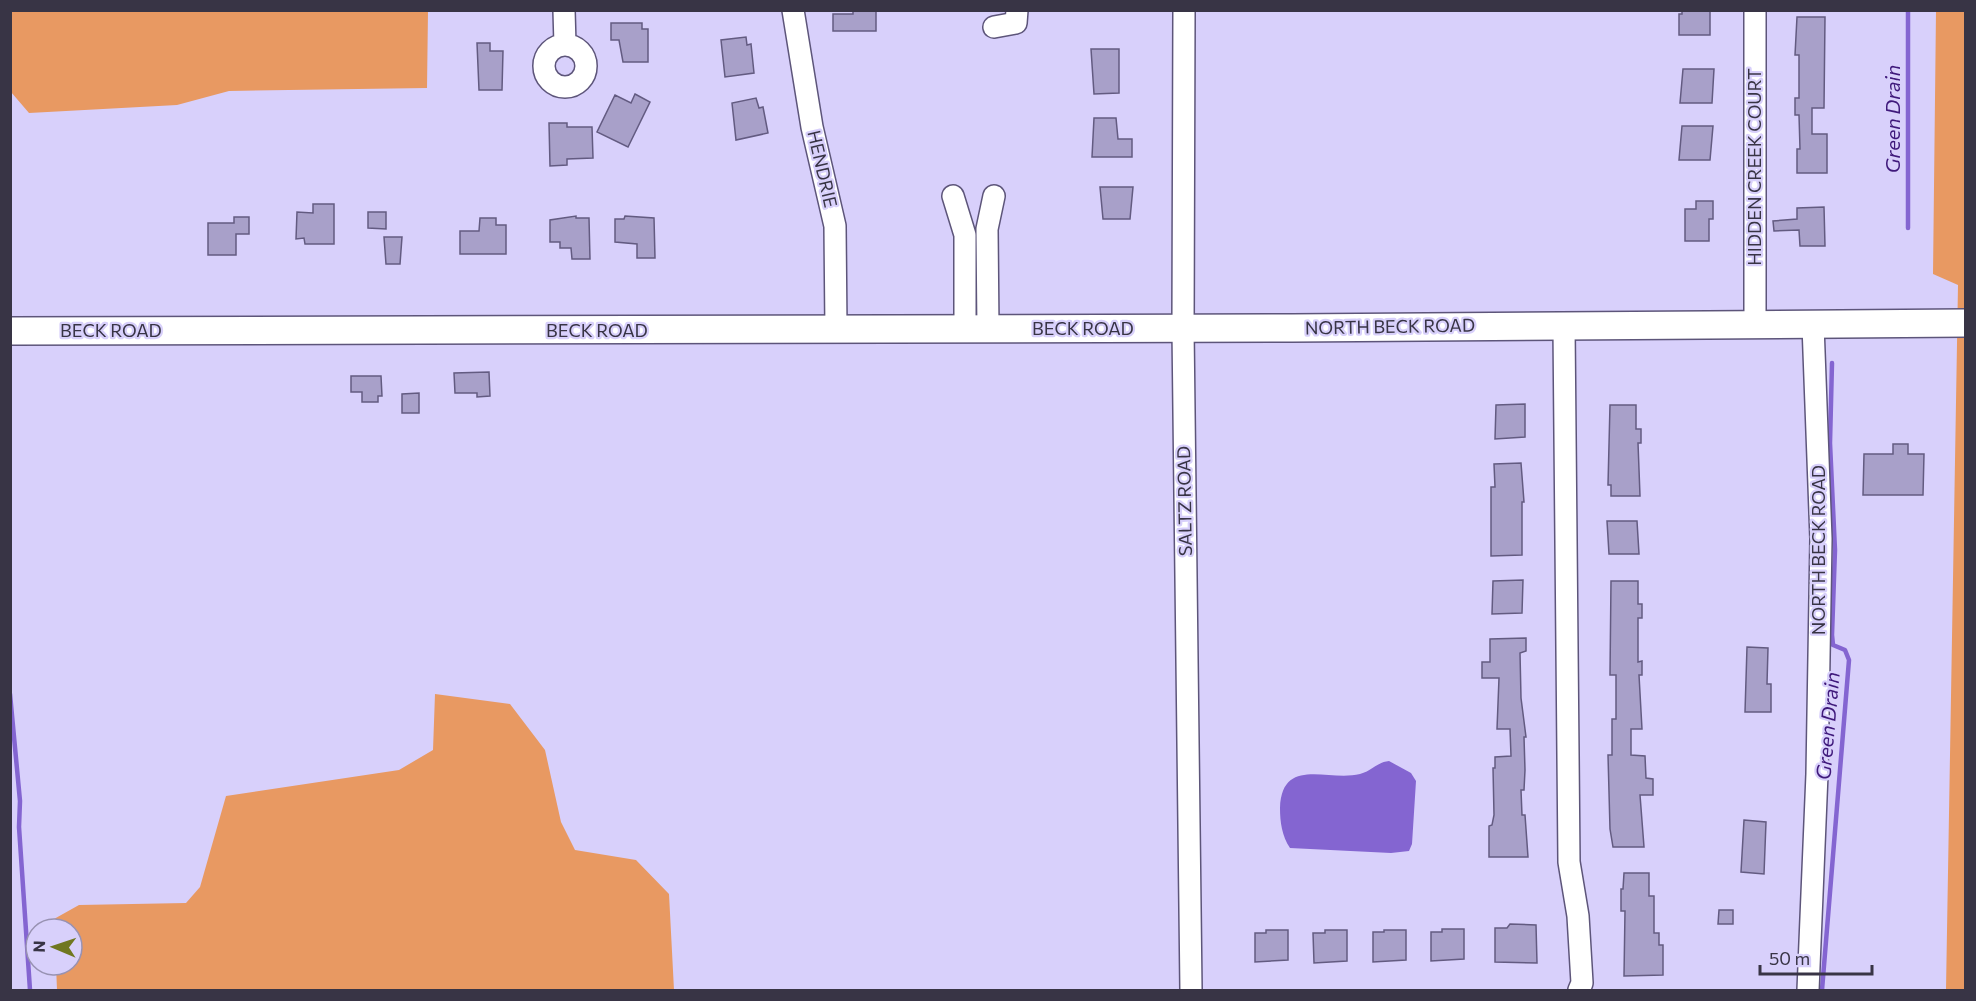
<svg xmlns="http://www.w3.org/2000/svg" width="1976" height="1001" viewBox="0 0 1976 1001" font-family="Commissioner,sans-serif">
  <rect width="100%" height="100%" fill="#d8d0fb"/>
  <path fill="#e89962" d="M10 11H428L427 88 229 91 177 105 29 113 11 92Z
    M1936 11H1965V990H1946L1958 285 1933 274Z
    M435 694 510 704 545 750 561 822 575 850 636 860 669 894 674 990H57L56 965H72V929H55L54 919 79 905 186 903 200 887 226 796 399 770 433 750Z"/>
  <path fill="#8465d1" d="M1389 761 1411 773 1416 781 1412 844 1409 851 1391 853 1290 848C1282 836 1280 822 1280 808 1282 756 1328 782 1360 774 1372 771 1377 762 1389 761Z"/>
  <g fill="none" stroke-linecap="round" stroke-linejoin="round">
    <path stroke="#8465d1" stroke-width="4.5" d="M1908 228V10
      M10 694 20 801 19 827 30 990
      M1822 990 1849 660 1845 650 1833 645 1832 635 1835 550 1830 443 1832 363"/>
  </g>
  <path fill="#a8a0c9" stroke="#635b81" stroke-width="1.5" d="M853 10H876V31H833V14H853Z
    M1682 10H1710V35H1679V14H1682Z
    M1797 17H1825L1824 108H1812V134H1827V173H1797V149H1800L1799 115H1795V98H1799V55H1795Z
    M611 23H642V29H648V62H623L619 40H611Z
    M746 37 747 45 751 44 754 73 725 77 721 40Z
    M477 43H490V51H503L502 90H479Z
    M1091 49H1119V93L1094 94Z
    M1683 69H1714L1712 103H1680Z
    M635 94 650 102 628 147 597 132 615 95 631 103Z
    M756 98 759 108 763 107 768 133 736 140 732 103Z
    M1094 118H1116L1118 139H1132V157H1092Z
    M549 123H567V127H592L593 158 567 159V165L550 166Z
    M1682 126H1713L1710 160H1679Z
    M1100 187H1133L1130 219H1103Z
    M1696 201H1713V219H1709V241H1685V209H1696Z
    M313 204H334V244H305L304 238 296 239 297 212 313 213Z
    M1824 207 1825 246H1800L1799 230 1774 231 1773 221 1797 219V208Z
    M368 212H386V229L368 228Z
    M576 216V218H589L590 259H572L571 248H560V242H550V220Z
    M625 216 654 218 655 258H637V244L615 242V219H624Z
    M234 217H249V234H236V255H208V223H234Z
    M480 218H496V225H506V254H460V231H479Z
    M384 237H402L400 264H386Z
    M489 372 490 396 477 397V393H455L454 373Z
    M351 376H381L382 396H378V402H362V392H351Z
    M419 393V413H402V394Z
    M1525 404V437L1495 439 1496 405Z
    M1610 405H1636V429H1641V443H1638L1640 496H1611V485H1608Z
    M1893 444H1908V454H1924L1923 495H1863L1864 454H1893Z
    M1521 463 1524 502H1522V555L1491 556V487H1495L1494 464Z
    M1607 521H1637L1639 554H1609Z
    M1523 580 1522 613 1492 614 1493 581Z
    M1611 581H1638V604H1642V618H1638V662L1642 661V675H1639L1642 729H1631V755L1645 756 1646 778 1653 779V795H1640L1644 847H1613L1610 829 1608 755H1612V719H1616V675H1610Z
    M1526 638V651L1520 653 1521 698 1526 737H1524L1525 770 1524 790H1521L1522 815H1525L1528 857H1489V826L1492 825 1494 815 1493 768H1495V757L1511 756 1510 729H1497L1499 678H1482V662H1490V639Z
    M1747 647 1768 648 1767 684H1771V712H1745Z
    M1744 820 1766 822 1764 874 1741 872Z
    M1624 873H1649V896H1654V933H1659V945H1663V975L1624 976 1625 911H1621V889H1623Z
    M1719 910H1733V924H1718Z
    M1510 924 1536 925 1537 963 1495 962V928H1507Z
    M1442 929H1464V959L1431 961V932H1442Z
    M1266 930H1288V960L1255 962V933H1266Z
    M1325 930H1347V961L1314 963 1313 933H1325Z
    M1384 930H1406V960L1373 962V932H1384Z"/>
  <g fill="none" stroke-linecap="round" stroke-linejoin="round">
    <g stroke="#5d557a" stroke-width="24">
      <path id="minor" d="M564 10 565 45
        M793 10 812 127 835 226 836 329
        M1184 10 1183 329 1191 990
        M1755 10V324
        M994 27 1016 23 1017 10
        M544 66a21 21 0 1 1 42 0a21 21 0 1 1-42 0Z
        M953 196 965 235V329
        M1564 327 1569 862 1578 916 1582 983 1579 990
        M988 329 987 229 994 196
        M1808 990 1817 774 1821 539 1813 325"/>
    </g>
    <g stroke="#5d557a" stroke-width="30">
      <path id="major" d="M10 331 1292 328 1966 323"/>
    </g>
    <use href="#minor" stroke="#fff" stroke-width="21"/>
    <use href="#major" stroke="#fff" stroke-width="27"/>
  </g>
  <g text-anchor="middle" stroke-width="4.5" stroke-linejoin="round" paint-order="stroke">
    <g font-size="18" fill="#383445" stroke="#d8d0fb">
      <text transform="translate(1755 167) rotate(-90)" y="6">HIDDEN CREEK COURT</text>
      <text transform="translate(822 169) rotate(77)" y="6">HENDRIE</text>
      <text transform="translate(1390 327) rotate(-1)" y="6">NORTH BECK ROAD</text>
      <text x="1083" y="335">BECK ROAD</text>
      <text x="111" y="337">BECK ROAD</text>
      <text x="597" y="337">BECK ROAD</text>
      <text transform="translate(1185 501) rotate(-91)" y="6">SALTZ ROAD</text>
      <text transform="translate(1819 550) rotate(-90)" y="6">NORTH BECK ROAD</text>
    </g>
    <g font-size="20" font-style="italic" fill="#3f197b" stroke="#d8d0fb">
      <text transform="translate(1893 119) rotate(-90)" y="7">Green Drain</text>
      <text transform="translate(1828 726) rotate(-85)" y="7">Green Drain</text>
    </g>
  </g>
  <rect width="1976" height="1001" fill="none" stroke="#383445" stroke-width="24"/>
  <g transform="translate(54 947) rotate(272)"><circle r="28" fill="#d8d0fb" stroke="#9892b2" stroke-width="1.5"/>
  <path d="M0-4.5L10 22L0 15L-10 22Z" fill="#707720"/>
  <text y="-9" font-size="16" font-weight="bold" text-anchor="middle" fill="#383445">N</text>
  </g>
  <path d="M1760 965v9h112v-9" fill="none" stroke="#383445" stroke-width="3"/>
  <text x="1769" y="965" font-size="18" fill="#383445" stroke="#d8d0fb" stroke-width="4.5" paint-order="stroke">50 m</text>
</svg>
